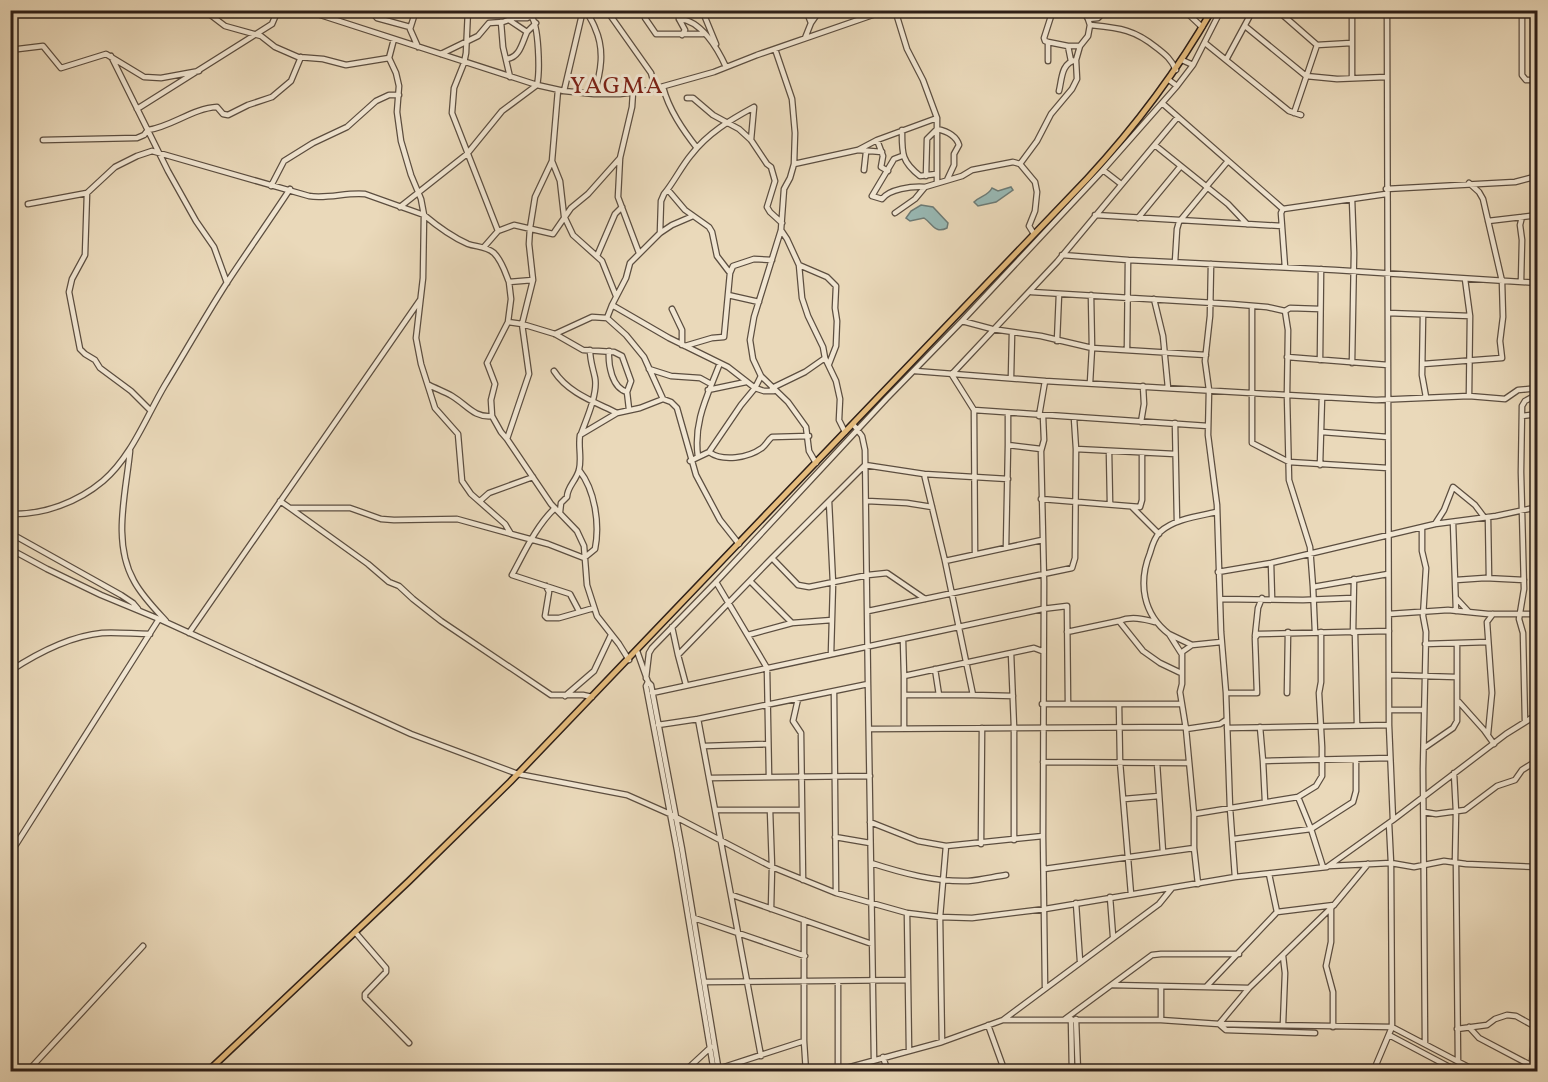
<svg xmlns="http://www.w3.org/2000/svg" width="1548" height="1082" viewBox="0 0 1548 1082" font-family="Vollkorn,serif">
  <rect width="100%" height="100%" fill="#ead9ba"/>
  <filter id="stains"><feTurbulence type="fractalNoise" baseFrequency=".00333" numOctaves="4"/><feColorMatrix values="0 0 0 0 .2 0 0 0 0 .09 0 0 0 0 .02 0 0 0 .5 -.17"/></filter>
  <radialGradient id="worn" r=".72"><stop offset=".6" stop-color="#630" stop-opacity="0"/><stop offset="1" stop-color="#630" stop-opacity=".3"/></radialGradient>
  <path fill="#98b9b5" stroke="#6d7b76" stroke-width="1.5" d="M1011 187 1013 190 996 202 978 206 974 202C980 196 988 196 992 188L998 191Z
    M921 205 933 207 948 223 947 228C935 234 933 224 924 218L910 221 906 218 911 211Z"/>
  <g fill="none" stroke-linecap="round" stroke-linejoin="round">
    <g stroke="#5c4e40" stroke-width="7">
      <path id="minor" d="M204 10 225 26 261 36 275 47 298 57 323 59 346 65 389 58
        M305 10 537 85 564 91 594 94H620L650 90 714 72 757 55 887 10
        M370 10 377 18 410 27
        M416 10 410 29 418 47
        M468 10 466 53 464 63 454 88 452 113 498 231
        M502 10 514 18
        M586 10C589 17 593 22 595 28 605 50 601 72 594 94
        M603 10 610 15 651 73 653 80 650 89
        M643 10 645 18 656 34H703
        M702 10 716 44
        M895 10 907 49 923 80 937 118V183
        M1083 10 1088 19 1090 25C1119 28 1134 29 1157 48 1166 55 1171 59 1176 70
        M1184 10 1202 27
        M1277 10 1317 45 1294 113
        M1352 10V78
        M1522 10V75L1526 80H1538
        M613 12 626 10
        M679 19C701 20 718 49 726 67
        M679 19 685 30 682 35
        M1088 19 1098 18 1106 10
        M509 20 527 32 536 23
        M501 22 503 47 510 77
        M811 23 820 10
        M1245 26 1306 76 1337 79 1386 77
        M805 38 811 23 806 10
        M394 39 389 58 396 73 399 86 397 112 401 141 411 175 421 199 424 215C437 226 452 237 468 244 476 247 486 246 494 253 502 261 505 272 509 282L533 280
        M1048 42 1068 46H1080L1076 60C1061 63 1062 79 1059 91
        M1205 43 1289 111 1301 115
        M1317 45 1351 43
        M1068 46 1071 61
        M1080 46 1088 36 1090 25
        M775 49 792 99 795 133 794 164 790 178 784 189 781 230 754 317 750 340 753 359 761 376 788 402 806 427 809 451 816 463
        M10 50 43 46 61 68 106 54 144 77 161 78 199 71
        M441 54 478 36 489 23 503 22 514 18H527L543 10
        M111 56 168 171 196 221 214 247 227 283
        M507 59C520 57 522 43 527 32
        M1182 60 1193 65 1221 10
        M1226 60 1253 10
        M1048 61V42L1045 41 1044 38 1053 10
        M1169 80 1177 86 1193 65
        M663 87C669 110 683 130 697 148
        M558 90 552 161 535 197 530 228 529 244 533 280 522 324 529 374 507 439 551 504 577 531 584 546 587 585 597 616 619 644 629 660
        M564 91 583 10
        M633 92 632 107 620 158 618 197 639 253
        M687 98H693L713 115 739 129 751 140 767 164 771 167 775 181 767 207 770 212 782 223
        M1162 103 1283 209
        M137 109 272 24 278 10
        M902 130C902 153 901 161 920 176L936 174
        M43 140 137 138 144 135 148 130C171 127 193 108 217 107L223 114 228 115 248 105 272 97 291 81 301 57
        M877 140 883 156 881 167 888 171
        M1156 146 1228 204 1247 224
        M858 150 882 152
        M902 156 894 159 872 196 882 199C889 189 912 186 925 187
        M552 161 560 181 564 216 573 235 602 261 616 296
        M794 164 858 150 877 140 937 118
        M1020 164 1037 141 1051 114 1072 89 1077 79 1076 60
        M864 170 866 152
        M1103 170 1121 184
        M926 176 927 139 937 129C946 131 956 135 959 145L954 154V165L947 180
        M271 186 284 161 313 143 347 127 376 101 389 95H399
        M1206 187 1228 161
        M1386 189 1515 182 1538 176
        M668 190 685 210 709 227 712 232 717 256 730 273
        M87 193 85 255 72 279 69 292 80 349 85 354 95 360 100 368 131 391 150 410
        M1352 199 1354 253 1352 363
        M28 204 87 193 115 167 137 156 152 151 309 196C328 199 347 192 365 194L424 215 423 278 416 338 421 364 435 408 458 434 462 481 471 494 505 524 511 534 548 544 584 558 595 549C600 524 595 490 579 470
        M400 207 467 154 502 111 537 85C540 72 539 25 531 16
        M895 213 915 199 925 187 962 176 972 170 1013 162 1020 164 1035 182 1037 192 1035 211 1029 226 1034 234
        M1095 215 1282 226
        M1138 218 1180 167
        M1488 221 1538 215
        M781 230 787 239 799 265 827 277 836 286 835 308 837 321 836 346 829 364
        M660 233 661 201 664 194C674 182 681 167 691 155 708 133 730 120 754 107L751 140
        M484 247 498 231 514 225 553 234 571 208 588 194 620 158
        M1062 255 1128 260
        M597 256 615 214 622 207
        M1175 262 1177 229 1179 222 1207 188
        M1211 264 1210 316 1205 361 1209 390 1208 435 1217 505 1221 632 1226 693 1230 808 1235 877
        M799 265 802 298 808 316 823 347 825 358 836 381 840 399 839 420 845 432
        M1285 267 1281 213 1283 209 1386 194
        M1465 279 1470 316 1469 396
        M1521 282 1522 240 1520 225 1522 217
        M1031 292 1231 304 1267 307 1285 311 1290 308 1320 309
        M728 295 759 302
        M1154 299 1163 336 1168 388
        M612 305 669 338 728 367 755 388 764 391H774
        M1252 306V443L1289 462 1388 468
        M672 309 682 330V345
        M1388 313 1470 316
        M1423 315 1422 375 1426 397
        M962 321 992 329 1041 336 1092 348 1206 355
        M508 322 522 324 555 334 583 350 614 352 622 356 631 381 627 392 629 409
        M555 334 592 317 607 318
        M1057 341 1059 294
        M685 346 712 338 724 337 730 273 733 266 754 259 772 260
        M1127 350 1128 260 1335 270 1538 283
        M609 351C608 365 612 388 627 392
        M1287 357 1388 365
        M1320 360 1321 269
        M1423 364 1502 358 1500 341 1503 317 1502 281 1483 199 1479 192 1469 183
        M649 369 671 376 700 378 711 384
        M554 371C568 393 595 402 617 413
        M915 371 1045 381 1287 395 1288 330 1285 311
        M952 374 1057 262 1177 118
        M952 375 974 410 1208 426
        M1011 377 1012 333
        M1090 383 1092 348 1091 295
        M429 385C437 389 445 392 452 396 467 405 474 418 492 416
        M772 388 805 372 825 358
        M708 390 746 382
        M663 399 644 357 626 335 607 318 612 305 626 278 630 263 660 233 672 225 693 216
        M974 410 975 554
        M1039 416 1045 381
        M1043 416 1044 440 1041 451 1044 582 1043 836 1045 987
        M1522 416 1538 414
        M1074 418 1076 449
        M1141 422 1144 404 1143 386
        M1175 423 1177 522
        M853 424 862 436 865 450 868 684
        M1322 432 1388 437
        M581 434C586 420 598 394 595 378 593 368 590 361 590 350
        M507 439 501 432 492 416 491 400 495 384 487 363 508 322 511 299 509 282
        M1008 445V414
        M130 451C126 493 112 542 134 581 142 596 154 608 166 621
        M1109 451 1110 503
        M709 452C723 462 748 458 762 448 766 445 768 440 772 437L809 436
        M698 457C693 421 708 395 720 363
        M690 461 709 452 741 405 755 388 761 376
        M1320 465 1322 397
        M1041 499 1140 507 1142 500V453
        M280 501 290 508H350L381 519 394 520 457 519 511 534
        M480 501 489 493 533 477
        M867 501 907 503 932 507
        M1132 507 1159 534
        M290 508 368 564 389 582 399 586 413 599 441 621 551 695H583L592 697
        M555 508C536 526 524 553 512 575L570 594 579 611
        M560 512 561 503 567 497C567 487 576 481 579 470 582 458 578 447 580 435L617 413 640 408 663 399 671 402 677 408 696 475 720 520 739 544
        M10 514C44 515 78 502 103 481 132 456 146 417 165 385 185 352 205 317 226 284 247 252 269 221 290 189
        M1488 517 1489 578
        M1453 522 1456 611
        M1435 524 1444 510 1453 487 1475 505 1484 517
        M1422 527V551L1426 568 1423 616 1426 632 1423 769 1425 1044
        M10 533 121 595 133 603 138 609
        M1006 547 1008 445 1041 449
        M10 549 47 569 101 595 159 619 411 734 518 774 627 795 670 814 772 867 836 893 907 913 940 917 972 918 1045 909 1235 877 1327 867 1393 820 1389 725 1387 10
        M772 558 829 501
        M945 561 924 474 1008 479
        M1271 563 1272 598
        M1218 572 1271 563 1435 524 1496 516 1538 507
        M1456 580 1485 578 1524 580
        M716 582 767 668 769 777
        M751 582 792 623
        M546 586 549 592 545 616 547 618H559L594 608
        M1313 587 1310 547 1289 480 1287 395 1376 400 1469 396 1505 399 1518 390 1538 388
        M1456 598 1468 611
        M1220 599 1303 600 1353 598
        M868 611 1072 568 1075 558 1076 449 1175 454
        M1389 614 1448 610 1488 614H1538
        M1119 621C1131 616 1144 619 1155 622
        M672 627 678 655
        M1067 632 1119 621 1143 651 1160 663 1181 673
        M1315 632 1313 587 1388 574
        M1355 632 1357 725
        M189 633 420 300
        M1353 633 1354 579
        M1169 634C1143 614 1138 583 1150 553 1152 546 1154 538 1160 532 1174 519 1199 516 1217 512
        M748 635 792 623 832 620
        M1255 636 1258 608 1262 598
        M903 640 904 676
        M1425 644 1488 642
        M637 651 648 682 651 685 682 849 719 1072
        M1181 653 1169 634 1192 645
        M831 654 833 583 829 501 865 465 924 474
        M935 669 939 695
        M10 671C36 654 71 636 102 633 118 632 134 634 150 634
        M1389 675 1456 677
        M646 678 649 653 652 648 716 582 886 399 962 321 1103 170 1177 86
        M648 682 646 686 677 850 714 1072
        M686 685 678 655 772 558 798 585 809 587 868 575 887 573 925 599
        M834 692 836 893
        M652 693 1042 609 1067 606 1068 704
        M1226 693H1257L1255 638 1258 634 1389 631
        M1287 693 1288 632
        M904 695H973
        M565 696 594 671 611 635
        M1013 696 973 695 945 561 1042 540
        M798 699 793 721 801 733 803 880
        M1459 702 1484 730 1494 744
        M1042 704H1181
        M1119 704 1120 762 1131 894
        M1389 710H1424
        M1525 722 1523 633 1519 619 1524 589 1521 472 1522 406 1525 401 1538 394
        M658 725 698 719
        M1260 727 1263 761 1390 758
        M1227 728 1389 725
        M870 729 1186 727
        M904 729V676L1011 653
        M1186 729 1220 724 1226 720
        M1488 734 1492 693 1487 622 1493 614
        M704 746 768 744
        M1424 748 1453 728 1457 721V644
        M1263 761 1265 801
        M1043 762 1189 763
        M1157 763 1163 852
        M1454 773 1456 812 1455 862
        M710 778 870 776
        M1124 799 1159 796
        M716 810H802
        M770 810 772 867 771 909
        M1424 812 1436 814 1465 810 1497 786 1515 780 1522 770 1538 760
        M1194 814 1298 797
        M1393 820 1506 734 1538 714
        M870 822 918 841 946 846 940 917 942 1042
        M835 837 870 843
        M1234 839 1311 829 1298 797 1316 786 1322 776V747L1319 693 1321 682V632
        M1014 840V727L1011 653 1034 648 1042 651
        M981 844 982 728
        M946 846 1043 836
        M10 854 159 619
        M871 863C902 873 935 882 968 881 980 880 993 877 1006 875
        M1456 863 1458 1061
        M1329 866 1391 863 1414 867 1444 861 1466 864 1538 867
        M1323 867 1311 829 1353 802 1356 791V760
        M1044 869 1194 848
        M1269 874 1277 912 1334 905
        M1198 884 1194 848V814L1186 729 1180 692 1182 684V652L1192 645 1221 642
        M732 895 872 944
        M1110 897 1113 936
        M1076 903 1080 961
        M1331 908V942L1326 966 1333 992V1027
        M907 913 909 1050
        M1538 913 1535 929 1538 938
        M694 918 805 956
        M804 920V1041L806 1072
        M355 932 386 968V972L365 994V998L409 1043
        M705 982 907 980
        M1112 985 1206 987
        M1249 988 1206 987 1277 912
        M1065 1019 1152 955 1161 954H1239
        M1071 1019 1072 1072
        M1076 1019 1078 1072
        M1003 1020H1161L1219 1024 1249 988 1334 905 1368 864
        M1161 1020V988
        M1219 1024 1392 1027 1478 1072
        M1219 1024 1226 1030 1315 1033
        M1283 1024 1285 973 1283 956
        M988 1025 1005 1072
        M1469 1027 1479 1038 1538 1069
        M1457 1029 1487 1025 1495 1019 1507 1015 1516 1016 1534 1026
        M1389 1035 1459 1072
        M761 1056 698 719 868 684 874 1059
        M883 1057 888 1072
        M718 1069 804 1041
        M838 1070V981
        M27 1072 143 946
        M684 1072 711 1047
        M832 1072 942 1042 1003 1020 1159 904 1172 888
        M1373 1072 1392 1027 1391 863 1389 823
        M1531 1072 1538 999"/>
    </g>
    <g stroke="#2d1f18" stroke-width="8">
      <path id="major" d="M207 1072 409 881 510 782 1087 179C1135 127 1176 73 1212 10"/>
    </g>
    <use href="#minor" stroke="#f1e6d2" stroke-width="4.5"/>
    <use href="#major" stroke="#e5bc7d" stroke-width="5"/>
  </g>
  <g text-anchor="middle" stroke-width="6" stroke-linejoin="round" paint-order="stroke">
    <g font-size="24" letter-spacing="1.5" fill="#7a1f14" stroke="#f1e6d2">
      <text x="617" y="93">YAGMA</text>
    </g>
  </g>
  <rect width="1548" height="1082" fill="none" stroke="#ead9ba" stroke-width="36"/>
  <rect x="12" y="12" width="1524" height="1058" fill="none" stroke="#2d1f18" stroke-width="3"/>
  <rect x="18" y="18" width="1512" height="1046" fill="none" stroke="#2d1f18" stroke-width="1.5"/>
  <rect width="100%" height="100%" filter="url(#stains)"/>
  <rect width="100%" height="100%" fill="url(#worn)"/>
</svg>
